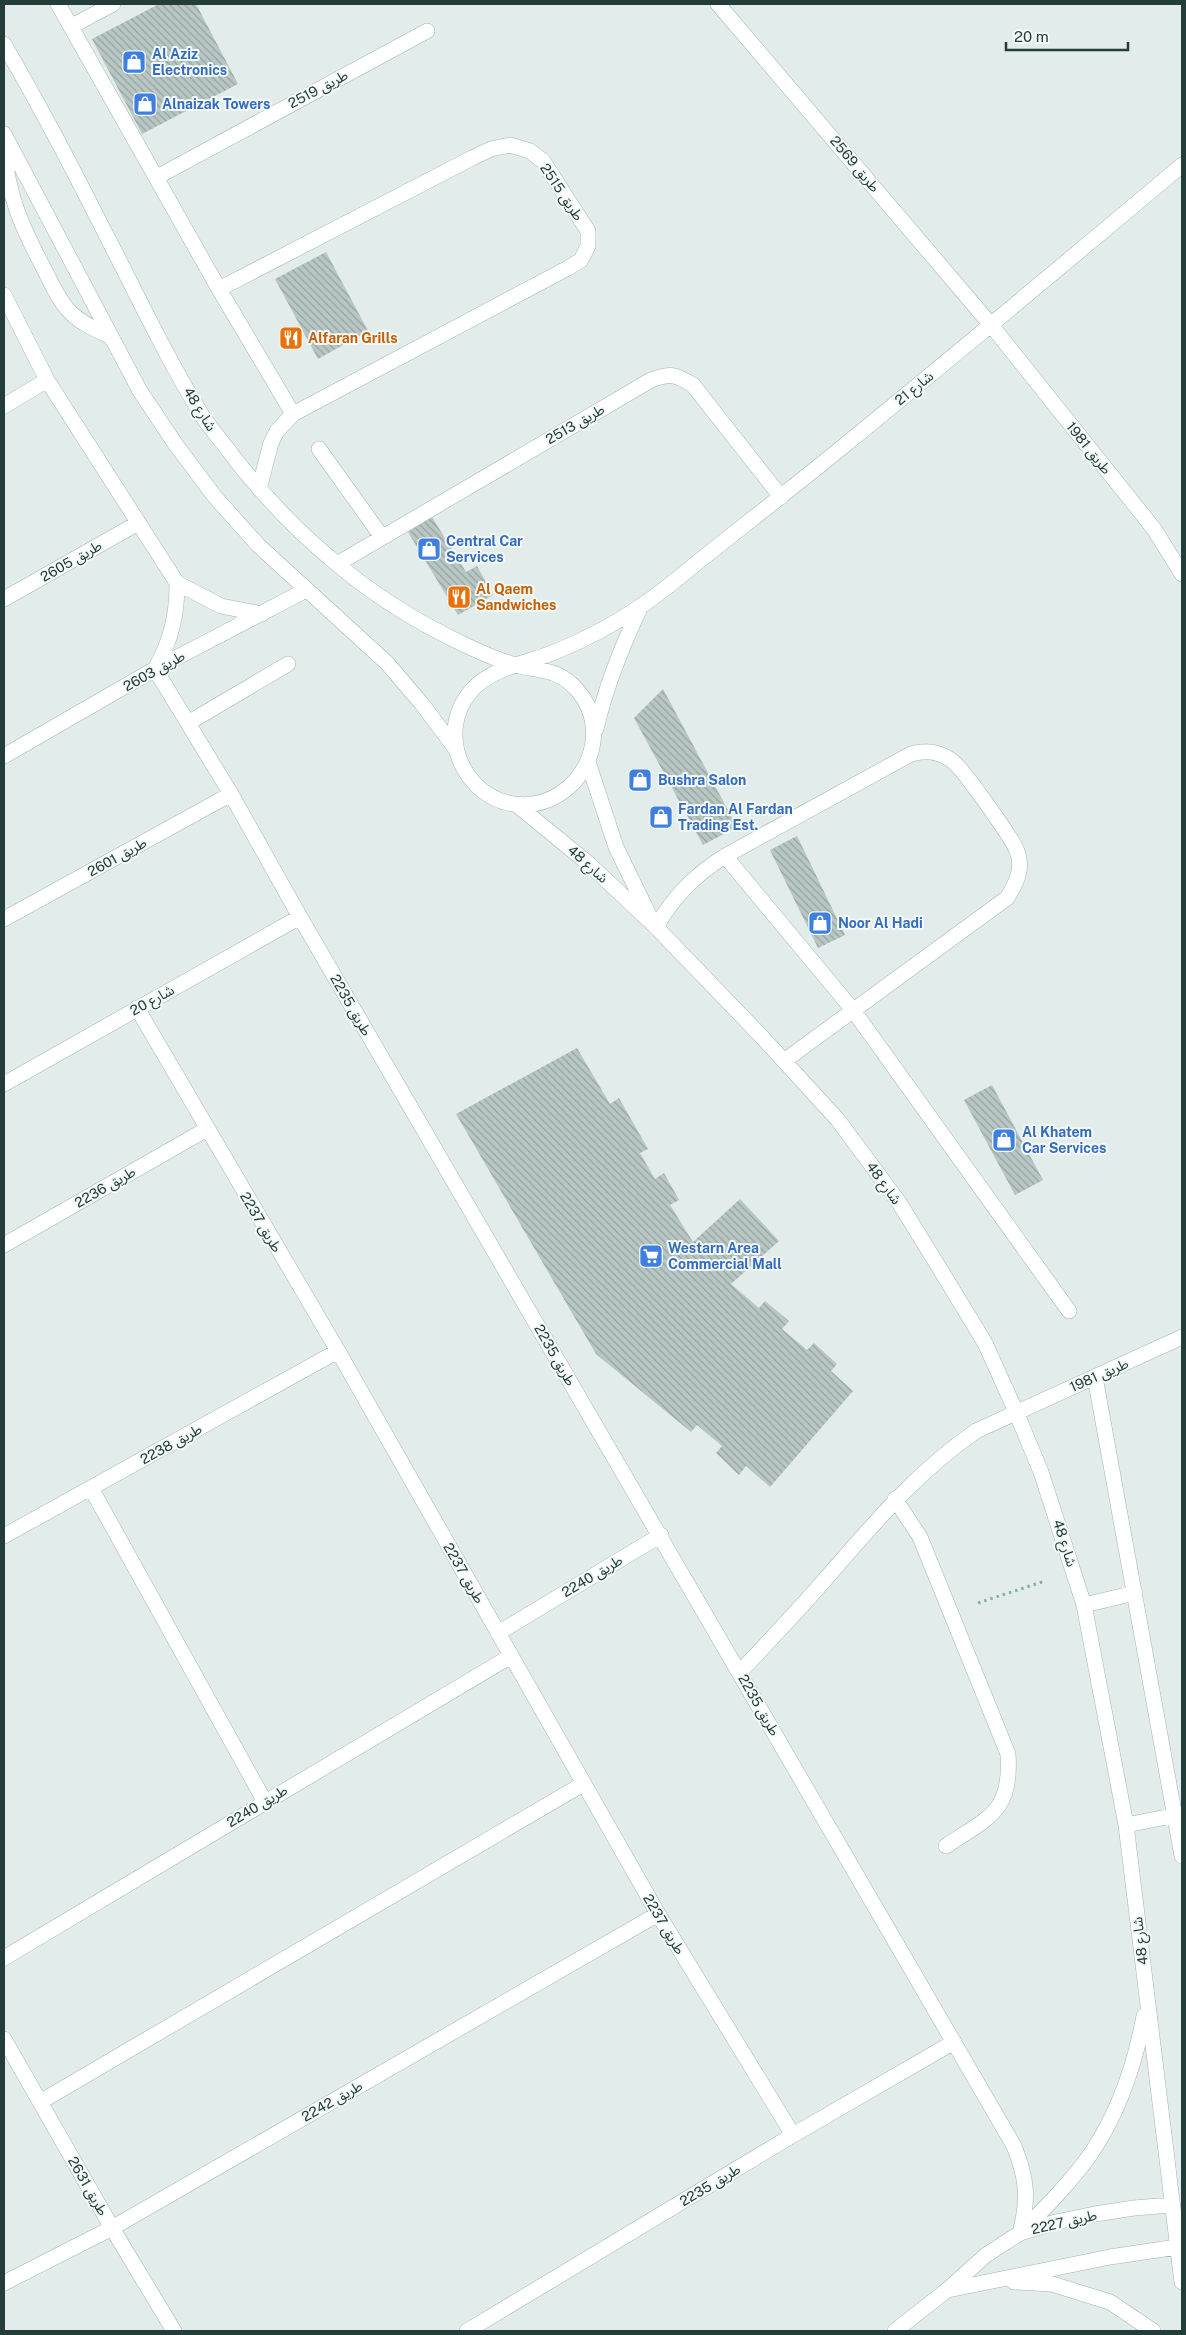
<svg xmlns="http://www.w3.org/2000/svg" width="1186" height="2335" viewBox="0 0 1186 2335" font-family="'Public Sans','Noto Sans Arabic',sans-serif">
  <defs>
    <pattern id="building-back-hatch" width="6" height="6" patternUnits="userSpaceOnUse" patternTransform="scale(1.25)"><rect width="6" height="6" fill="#b8c7c4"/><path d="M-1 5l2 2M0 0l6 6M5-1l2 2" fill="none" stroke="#95a3a0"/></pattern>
  </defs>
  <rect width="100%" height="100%" fill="#e2ecea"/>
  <path fill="url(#building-back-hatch)" d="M159 4H196L238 84 142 134 92 39Z
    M326 252 368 331 318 359 275 279Z
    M432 517 466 572 477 566 493 595 458 615 408 532Z
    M663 689 737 827 703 845 634 718Z
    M797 836 845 935 818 948 770 850Z
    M577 1048 610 1104 619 1098 648 1149 640 1153 655 1179 664 1173 679 1200 670 1205 693 1242 740 1199 779 1241 731 1284 759 1308 765 1301 789 1321 782 1329 807 1350 814 1343 837 1364 831 1371 853 1391 770 1487 746 1466 739 1475 716 1453 722 1446 697 1425 691 1432 596 1354 456 1114Z
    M992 1085 1043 1180 1015 1195 964 1100Z"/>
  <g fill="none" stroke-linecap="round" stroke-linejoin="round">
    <g stroke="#a5b4b2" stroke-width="16">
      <path id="minor" d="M58 4 219 289 293 414
        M718 4 991 325 1154 529 1182 574
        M72 26 113 4
        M4 44C37 101 69 161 99 221 133 286 164 354 203 417 213 432 225 445 235 459 264 496 294 528 330 558 370 593 415 621 463 644 478 651 495 659 512 664 537 672 557 666 578 691 613 732 585 796 533 804 471 813 430 737 472 690 492 667 529 663 557 651 586 639 615 624 641 606 664 591 686 571 708 554 752 519 797 484 840 449 955 355 1069 260 1182 165
        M4 134 140 391 176 445 215 497 259 546 387 663 422 704 455 748
        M4 150C8 196 22 227 43 267 51 282 58 300 71 313 82 324 97 330 111 337
        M157 177 427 31
        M219 289 472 158 491 149 510 145 530 151 543 161 588 231V246L581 260 568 268 293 414 277 431 271 443 259 489
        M4 295 47 380 177 583 221 606 262 614
        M4 406 47 380
        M319 449 382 537
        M337 564 651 380C671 373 675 374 693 385L781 497
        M4 599 138 523
        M155 669 231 794 300 917 1014 2146C1027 2178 1029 2199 1020 2233
        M155 669C171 641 177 616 177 583
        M188 723 288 664
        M596 729C606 685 622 646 641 606
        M4 756 155 669 306 590
        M588 762 616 847 649 915
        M517 805 589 864 656 927 762 1037 838 1120 898 1201 940 1269 985 1343 1016 1412 1041 1472 1084 1605 1126 1825 1182 2282
        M725 856 853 1010 1069 1311
        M4 919 231 794
        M656 927C674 896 695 875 725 856L911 754C926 750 938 751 951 760 962 767 1012 838 1017 851 1024 868 1016 884 1007 898L784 1061
        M137 1008 338 1351 658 1914 793 2135
        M4 1084 300 917
        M4 1245 207 1129
        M1095 1377 1182 1856
        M91 1488 265 1802
        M895 1499 920 1537 1008 1754C1012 1812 989 1817 946 1846
        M4 1536 338 1351
        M1084 1605 1135 1593
        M498 1633 661 1535
        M740 1672C768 1642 796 1613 822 1583 872 1526 914 1474 976 1431L1182 1337
        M1126 1825 1182 1814
        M4 1958 511 1656
        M4 2039 112 2228 174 2331
        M40 2102 583 1784
        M1021 2232C1046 2207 1072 2181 1092 2152 1120 2110 1135 2064 1144 2016
        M1014 2282 1052 2284 1110 2302 1153 2331
        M4 2283 112 2228 658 1914
        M948 2290 1110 2257 1177 2247
        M467 2331 793 2135 954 2042
        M895 2331 947 2290 986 2255 1020 2233 1056 2222 1095 2214 1134 2208 1171 2205"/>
    </g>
    <path stroke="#84afab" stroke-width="3" stroke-dasharray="2.5 4" stroke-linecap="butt" d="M978 1603 1045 1581"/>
    <use href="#minor" stroke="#fff" stroke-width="15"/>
  </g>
  <defs>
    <g id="shop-square" transform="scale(1.25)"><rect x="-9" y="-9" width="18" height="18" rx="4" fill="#3f7fe0" stroke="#f3f9f7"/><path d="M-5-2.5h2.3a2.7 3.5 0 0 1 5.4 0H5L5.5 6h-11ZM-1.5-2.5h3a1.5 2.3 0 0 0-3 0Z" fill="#fff"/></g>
    <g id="restaurant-square" transform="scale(1.25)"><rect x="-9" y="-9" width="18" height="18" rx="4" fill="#e8710a" stroke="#f3f9f7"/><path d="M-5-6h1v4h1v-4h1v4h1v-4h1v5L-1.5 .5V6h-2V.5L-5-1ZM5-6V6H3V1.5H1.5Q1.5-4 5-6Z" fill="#fff"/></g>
    <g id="supermarket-square" transform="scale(1.25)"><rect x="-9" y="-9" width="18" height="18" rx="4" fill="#3f7fe0" stroke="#f3f9f7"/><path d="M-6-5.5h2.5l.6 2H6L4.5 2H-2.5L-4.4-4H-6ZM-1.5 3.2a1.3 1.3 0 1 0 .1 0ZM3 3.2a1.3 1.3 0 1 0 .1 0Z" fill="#fff"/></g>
  </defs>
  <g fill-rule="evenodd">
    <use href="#shop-square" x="134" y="62"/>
    <use href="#shop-square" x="145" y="104"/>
    <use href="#restaurant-square" x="291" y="338"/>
    <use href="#shop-square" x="429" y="549"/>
    <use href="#restaurant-square" x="459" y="597"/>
    <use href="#shop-square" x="640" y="780"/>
    <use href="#shop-square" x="661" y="817"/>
    <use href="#shop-square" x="820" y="923"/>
    <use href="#shop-square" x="1004" y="1140"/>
    <use href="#supermarket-square" x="651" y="1256"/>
  </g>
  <g text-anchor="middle" stroke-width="4" stroke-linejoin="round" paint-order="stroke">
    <g font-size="14" font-weight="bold" fill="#366cbe" stroke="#f3f9f7" text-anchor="start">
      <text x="152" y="59">Al Aziz<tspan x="152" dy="16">Electronics</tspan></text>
      <text x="162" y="109">Alnaizak Towers</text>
      <text x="446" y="546">Central Car<tspan x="446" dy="16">Services</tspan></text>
      <text x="658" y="785">Bushra Salon</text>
      <text x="678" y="814">Fardan Al Fardan<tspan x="678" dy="16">Trading Est.</tspan></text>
      <text x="838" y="928">Noor Al Hadi</text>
      <text x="1022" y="1137">Al Khatem<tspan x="1022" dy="16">Car Services</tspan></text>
      <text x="668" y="1253">Westarn Area<tspan x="668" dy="16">Commercial Mall</tspan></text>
    </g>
    <g font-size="14" fill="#233d3b" stroke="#f3f9f7">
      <text transform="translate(318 89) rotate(-28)" y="5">طريق 2519</text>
      <text transform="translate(855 164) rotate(50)" y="5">طريق 2569</text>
      <text transform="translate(562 192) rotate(56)" y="5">طريق 2515</text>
      <text transform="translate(914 388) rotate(-39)" y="5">شارع 21</text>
      <text transform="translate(200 409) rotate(58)" y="5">شارع 48</text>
      <text transform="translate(575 424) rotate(-30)" y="5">طريق 2513</text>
      <text transform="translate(1089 448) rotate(51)" y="5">طريق 1981</text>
      <text transform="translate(71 561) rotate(-30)" y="5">طريق 2605</text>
      <text transform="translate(154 671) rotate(-29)" y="5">طريق 2603</text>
      <text transform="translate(117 857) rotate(-29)" y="5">طريق 2601</text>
      <text transform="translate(588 864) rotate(42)" y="5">شارع 48</text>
      <text transform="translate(152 1000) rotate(-29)" y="5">شارع 20</text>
      <text transform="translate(351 1005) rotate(60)" y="5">طريق 2235</text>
      <text transform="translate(884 1183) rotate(54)" y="5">شارع 48</text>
      <text transform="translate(105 1187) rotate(-30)" y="5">طريق 2236</text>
      <text transform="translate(261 1222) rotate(59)" y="5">طريق 2237</text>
      <text transform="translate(555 1355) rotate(60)" y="5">طريق 2235</text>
      <text transform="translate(1099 1375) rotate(-24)" y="5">طريق 1981</text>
      <text transform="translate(171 1444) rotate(-29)" y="5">طريق 2238</text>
      <text transform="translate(1065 1543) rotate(72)" y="5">شارع 48</text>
      <text transform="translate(464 1573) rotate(60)" y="5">طريق 2237</text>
      <text transform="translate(592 1576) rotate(-31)" y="5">طريق 2240</text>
      <text transform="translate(759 1705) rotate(60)" y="5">طريق 2235</text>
      <text transform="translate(257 1806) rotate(-31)" y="5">طريق 2240</text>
      <text transform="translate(664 1924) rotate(59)" y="5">طريق 2237</text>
      <text transform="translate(1140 1941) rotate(-97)" y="5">شارع 48</text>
      <text transform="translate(332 2101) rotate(-30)" y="5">طريق 2242</text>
      <text transform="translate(710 2185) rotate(-31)" y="5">طريق 2235</text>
      <text transform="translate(88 2186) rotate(60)" y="5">طريق 2631</text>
      <text transform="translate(1064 2222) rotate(-13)" y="5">طريق 2227</text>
    </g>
    <g font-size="14" font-weight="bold" fill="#c56008" stroke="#f3f9f7" text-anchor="start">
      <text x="308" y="343">Alfaran Grills</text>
      <text x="476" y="594">Al Qaem<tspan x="476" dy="16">Sandwiches</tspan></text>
    </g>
  </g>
  <rect width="1186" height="2335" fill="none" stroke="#233d3b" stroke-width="10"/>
  <path d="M1006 42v8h122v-8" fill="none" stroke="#233d3b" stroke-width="2.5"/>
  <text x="1014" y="42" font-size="15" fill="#233d3b" stroke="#f3f9f7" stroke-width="4" paint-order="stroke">20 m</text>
</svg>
